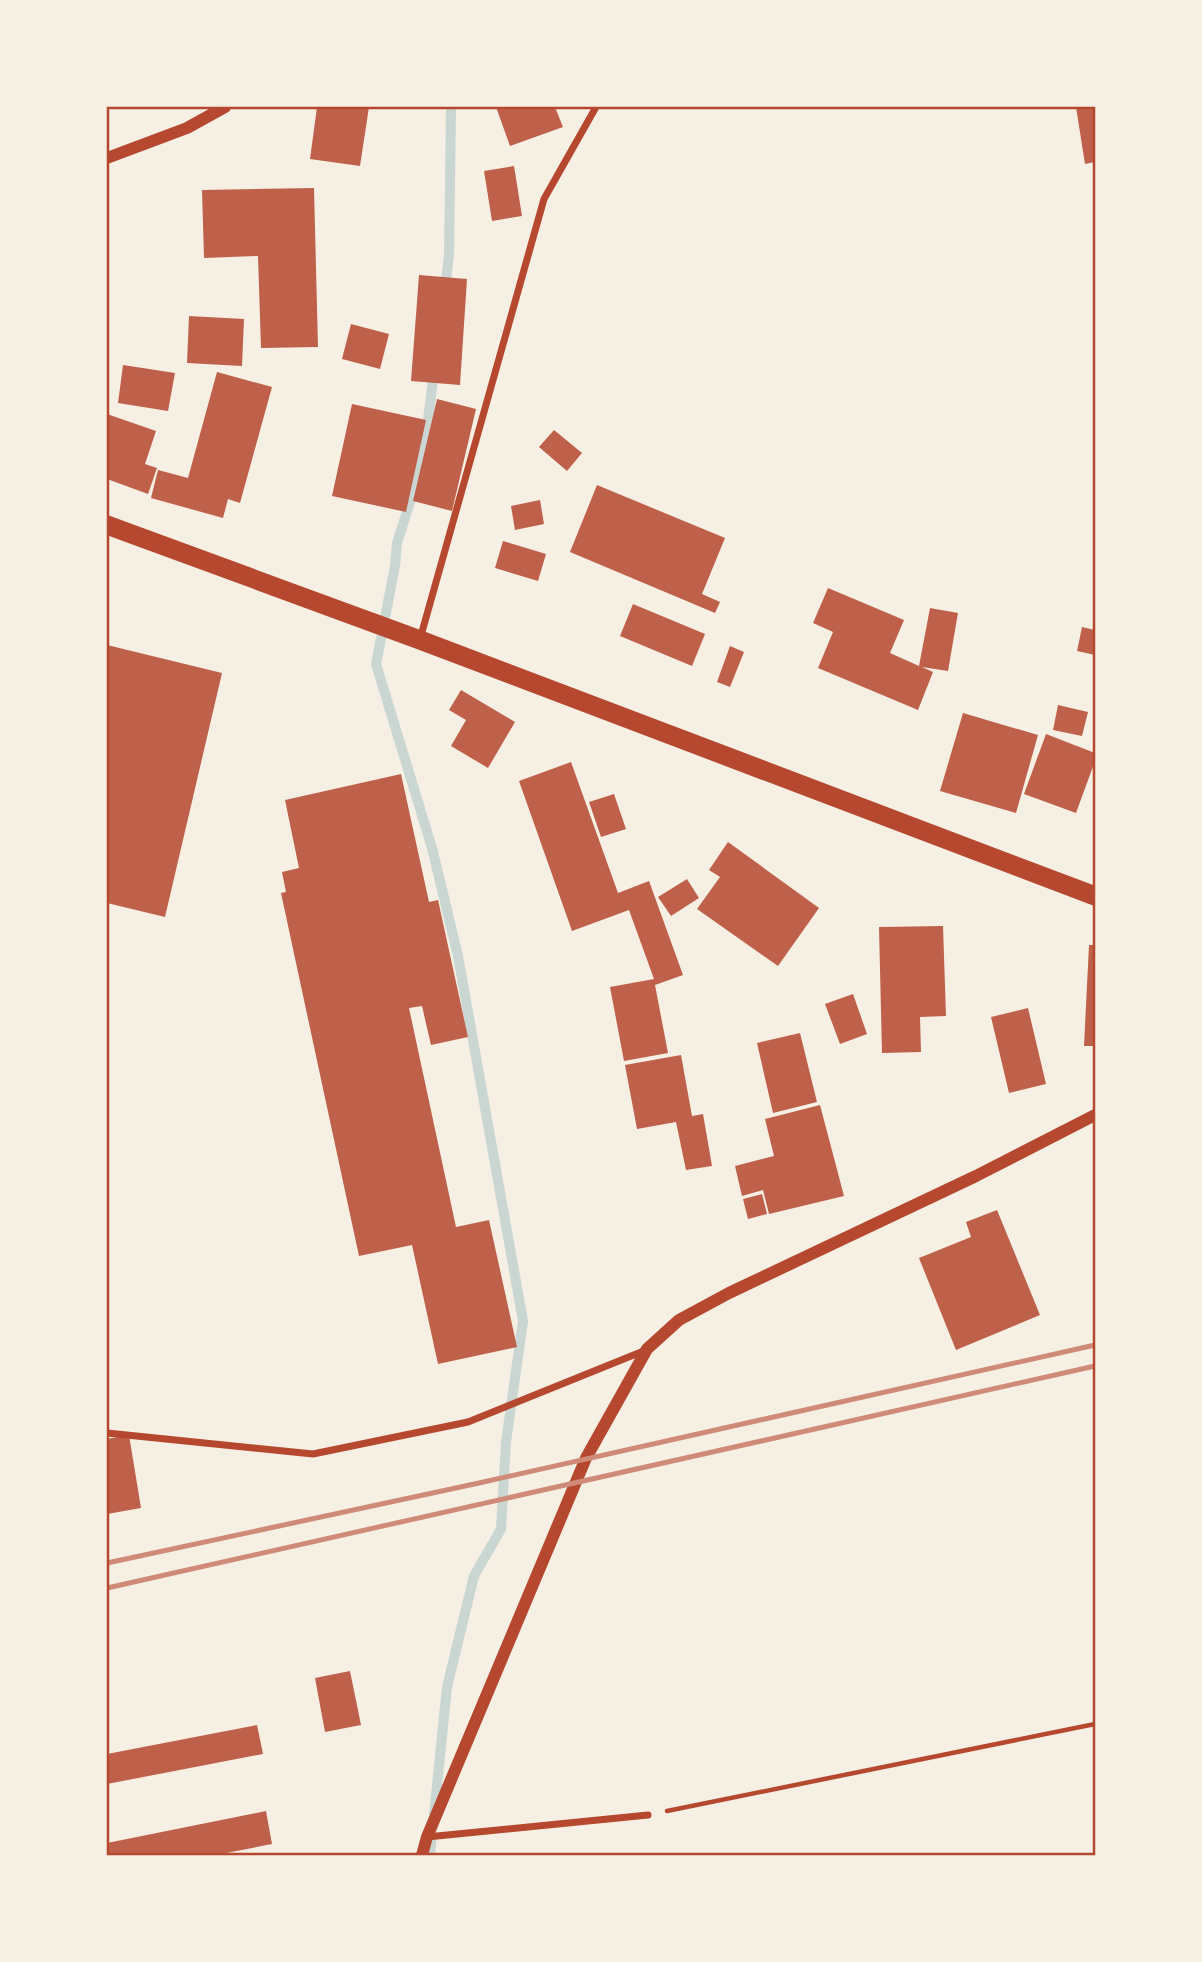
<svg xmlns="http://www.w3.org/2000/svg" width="1202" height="1962" viewBox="0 0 1202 1962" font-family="Figtree,sans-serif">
  <rect width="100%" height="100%" fill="#f6efe4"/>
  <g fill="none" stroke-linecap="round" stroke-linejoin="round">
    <path stroke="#c9d6d2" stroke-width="10" d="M445 289 449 255 451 107
      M434 1814 447 1687 474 1576 501 1529 506 1442 523 1321 458 956 432 848 376 664 395 566 397 543 415 486 428 420 434 371
      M430 1855 432 1833"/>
  </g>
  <path fill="#bf614a" d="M317 107H369L360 166 310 159Z
    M496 107H555L563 127 510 146Z
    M1076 107H1095V162L1085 164Z
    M514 166 522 216 492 221 484 171Z
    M314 188 318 347 261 348 258 256 204 258 202 190Z
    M419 275 467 279 460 385 411 381Z
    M189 316 244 319 242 366 187 363Z
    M351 324 389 334 380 369 342 359Z
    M123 365 175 373 168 411 118 403Z
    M217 372 272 387 240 503 228 499 223 518 151 498 158 470 188 478Z
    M437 399 476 409 452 511 413 501Z
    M352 404 426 420 406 512 332 496Z
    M107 414 156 431 145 464 157 468 148 494 107 479Z
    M554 430 582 453 567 471 539 447Z
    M597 485 725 538 702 594 720 602 715 613 570 552Z
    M540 500 544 524 515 530 511 506Z
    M503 541 546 554 538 581 495 568Z
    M828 588 904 620 890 653 919 666 930 608 958 613 948 671 922 667 933 672 918 710 818 668 833 632 813 623Z
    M633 604 705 634 692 666 620 636Z
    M1082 627 1095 630V655L1077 651Z
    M107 645 222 673 165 917 107 903Z
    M730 646 744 652 730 687 717 682Z
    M461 690 515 722 488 768 451 746 466 720 449 710Z
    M1058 705 1088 712 1082 736 1053 730Z
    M963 713 1038 735 1016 813 940 791Z
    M1046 734 1095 753V761L1076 813 1024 794Z
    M571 762 618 893 649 881 683 975 655 985 668 1053 624 1061 610 987 654 979 629 910 572 931 519 781Z
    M401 774 429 902 438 900 468 1037 431 1045 422 1006 409 1008 456 1227 489 1220 517 1347 438 1364 412 1245 359 1256 281 893 286 892 282 872 299 868 285 800Z
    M614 794 626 829 601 837 589 802Z
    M728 842 819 908 778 966 697 909 720 877 709 870Z
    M687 879 699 898 671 916 658 897Z
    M943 926 946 1016 920 1017 921 1052 882 1053 879 927Z
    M1089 945H1095V1046H1084Z
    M853 994 867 1034 840 1044 825 1004Z
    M1028 1008 1046 1084 1009 1093 991 1017Z
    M800 1033 817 1102 773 1113 757 1043Z
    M681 1055 692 1116 703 1114 712 1166 686 1170 676 1122 637 1129 625 1065Z
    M820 1105 844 1196 769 1214 763 1190 742 1196 735 1166 774 1156 765 1119Z
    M762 1194 767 1214 748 1219 743 1199Z
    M997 1210 1040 1315 956 1350 919 1258 971 1237 966 1222Z
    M129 1435 141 1508 107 1514V1439Z
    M350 1671 361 1725 325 1732 315 1678Z
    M257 1725 263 1754 107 1784V1754Z
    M266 1811 272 1844 216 1855H107V1843Z"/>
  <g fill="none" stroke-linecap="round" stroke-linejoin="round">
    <path stroke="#b5482f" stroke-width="4.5" d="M667 1811 1095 1724"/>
    <path stroke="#b5482f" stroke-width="7" d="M420 639 544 199 596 107
      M107 1433 313 1454 468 1422 646 1350
      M427 1837 648 1815"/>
    <path stroke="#b5482f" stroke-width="12" d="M107 158 187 128 225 107
      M422 1855 427 1837 586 1458 647 1349 679 1320 729 1293 976 1176 1095 1115"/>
    <path stroke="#b5482f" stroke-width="19" d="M107 525 420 640 1095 896"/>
    <path stroke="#cf8b77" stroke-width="5" d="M107 1563 479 1483 1095 1345
      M107 1588 1095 1366"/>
  </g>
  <rect width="1202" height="1962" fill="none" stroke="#f6efe4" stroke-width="217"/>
  <rect x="108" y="108" width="986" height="1746" fill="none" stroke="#b5482f" stroke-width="2.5"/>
</svg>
